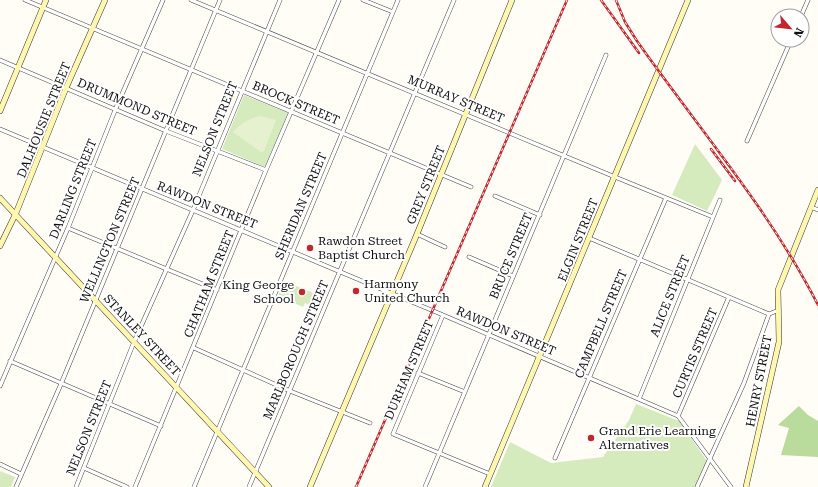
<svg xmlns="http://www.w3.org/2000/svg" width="818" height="487" viewBox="0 0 818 487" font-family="'Roboto Serif',serif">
  <rect width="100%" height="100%" fill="#fffdf5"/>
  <path fill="#d5ebbd" d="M244 95 288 113 265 167 222 149Z
    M695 144 722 180 707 211 672 195Z
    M283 283 293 288 294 285 323 297 319 306 314 304 312 306 305 303 303 307 278 296Z
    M636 404 679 421 707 461 696 487H491L510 442 551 463 603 457 629 420Z
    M0 471 15 477 11 487H0Z"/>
  <path fill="#b9dc9c" d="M799 406 808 415 818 421V457L781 455 789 428 778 425Z"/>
  <path fill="#e6f2cf" d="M260 116 276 120 264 151 261 152 233 132C242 123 248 119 260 116Z"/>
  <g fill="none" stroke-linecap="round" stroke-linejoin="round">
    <g stroke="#444" stroke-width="4.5">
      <path id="street" d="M25 0 471 187
        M191 0 615 177 713 217
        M363 0 393 12
        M801 16 808 0
        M0 60 166 131 266 170
        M0 129 443 315 678 416 731 487
        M747 141 791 40
        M495 196 540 215
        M811 207 818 210
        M68 228 217 290
        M417 234 445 247
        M589 238 769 314 779 310
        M469 257 513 276
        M443 315 393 434 490 474
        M194 348 290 391 370 423
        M10 361 161 426
        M418 373 465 392
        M0 386 68 228 116 108 163 0
        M639 399 720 200
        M678 416 729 297
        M555 458 666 198
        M0 464 21 474
        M84 468 127 487
        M16 487 61 384 220 0
        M76 487 134 342 193 210 280 0
        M135 487 266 170 339 0
        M194 487 398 0
        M249 487 454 0
        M425 487 606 55
        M697 487 744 383 769 314"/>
    </g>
    <g stroke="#333" stroke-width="6">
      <path id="secondary" d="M0 111 46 0
        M0 198 269 487
        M0 246 16 213 66 88 105 0
        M310 487 417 234 512 0
        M485 487 688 0
        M746 487 779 342 778 290 818 190"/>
    </g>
    <use href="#street" stroke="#fff" stroke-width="3.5"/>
    <use href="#secondary" stroke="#fff6b0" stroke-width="5"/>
    <g stroke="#c4262e" stroke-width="2.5">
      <path id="rail" d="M601 0 639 53
        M616 0 625 22 637 41C699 129 769 209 818 305
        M711 149 735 181
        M356 487 567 0"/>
    </g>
    <use href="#rail" stroke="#fff" stroke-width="1" stroke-dasharray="3" stroke-linecap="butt"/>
  </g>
  <g fill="#c4262e" stroke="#fff" stroke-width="1.5">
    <circle cx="310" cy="248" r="4"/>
    <circle cx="356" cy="291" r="4"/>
    <circle cx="302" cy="292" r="4"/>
    <circle cx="591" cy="438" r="4"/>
  </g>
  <g text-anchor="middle" stroke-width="4" stroke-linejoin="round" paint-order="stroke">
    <g font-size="12" fill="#111" stroke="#fff">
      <text transform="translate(456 99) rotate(23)" y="4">MURRAY STREET</text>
      <text transform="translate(296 103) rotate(23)" y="4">BROCK STREET</text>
      <text transform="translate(137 107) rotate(23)" y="4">DRUMMOND STREET</text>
      <text transform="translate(44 120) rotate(-68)" y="4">DALHOUSIE STREET</text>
      <text transform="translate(215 129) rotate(-68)" y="4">NELSON STREET</text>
      <text transform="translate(426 185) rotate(-68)" y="4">GREY STREET</text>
      <text transform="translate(73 189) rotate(-68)" y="4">DARLING STREET</text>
      <text transform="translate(207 205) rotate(22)" y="4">RAWDON STREET</text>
      <text transform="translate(301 206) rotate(-67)" y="4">SHERIDAN STREET</text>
      <text transform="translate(110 240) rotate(-67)" y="4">WELLINGTON STREET</text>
      <text transform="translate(578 240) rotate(-68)" y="4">ELGIN STREET</text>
      <text transform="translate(511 256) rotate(-67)" y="4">BRUCE STREET</text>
      <text transform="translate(209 284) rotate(-68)" y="4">CHATHAM STREET</text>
      <text transform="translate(670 296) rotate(-68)" y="4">ALICE STREET</text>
      <text transform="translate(601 324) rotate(-67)" y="4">CAMPBELL STREET</text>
      <text transform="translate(506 331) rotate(23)" y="4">RAWDON STREET</text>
      <text transform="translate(142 335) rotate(47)" y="4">STANLEY STREET</text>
      <text transform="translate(296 350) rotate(-67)" y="4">MARLBOROUGH STREET</text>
      <text transform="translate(695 353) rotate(-67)" y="4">CURTIS STREET</text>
      <text transform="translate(409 370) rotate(-67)" y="4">DURHAM STREET</text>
      <text transform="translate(759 381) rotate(-79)" y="4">HENRY STREET</text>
      <text transform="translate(89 428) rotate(-68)" y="4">NELSON STREET</text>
    </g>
    <g font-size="12" fill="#111" stroke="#fff" text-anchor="start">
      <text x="318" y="245">Rawdon Street<tspan x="318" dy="14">Baptist Church</tspan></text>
      <text x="364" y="288">Harmony<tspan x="364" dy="14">United Church</tspan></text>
      <text x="294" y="289" text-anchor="end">King George<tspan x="294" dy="14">School</tspan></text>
      <text x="599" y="435">Grand Erie Learning<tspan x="599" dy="14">Alternatives</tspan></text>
    </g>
  </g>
  <g transform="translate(790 28) rotate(118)"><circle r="19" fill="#ffffff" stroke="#a0a0a0"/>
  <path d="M0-3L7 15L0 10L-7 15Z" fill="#c4262e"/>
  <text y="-6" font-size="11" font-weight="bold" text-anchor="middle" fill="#111111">N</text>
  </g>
</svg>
